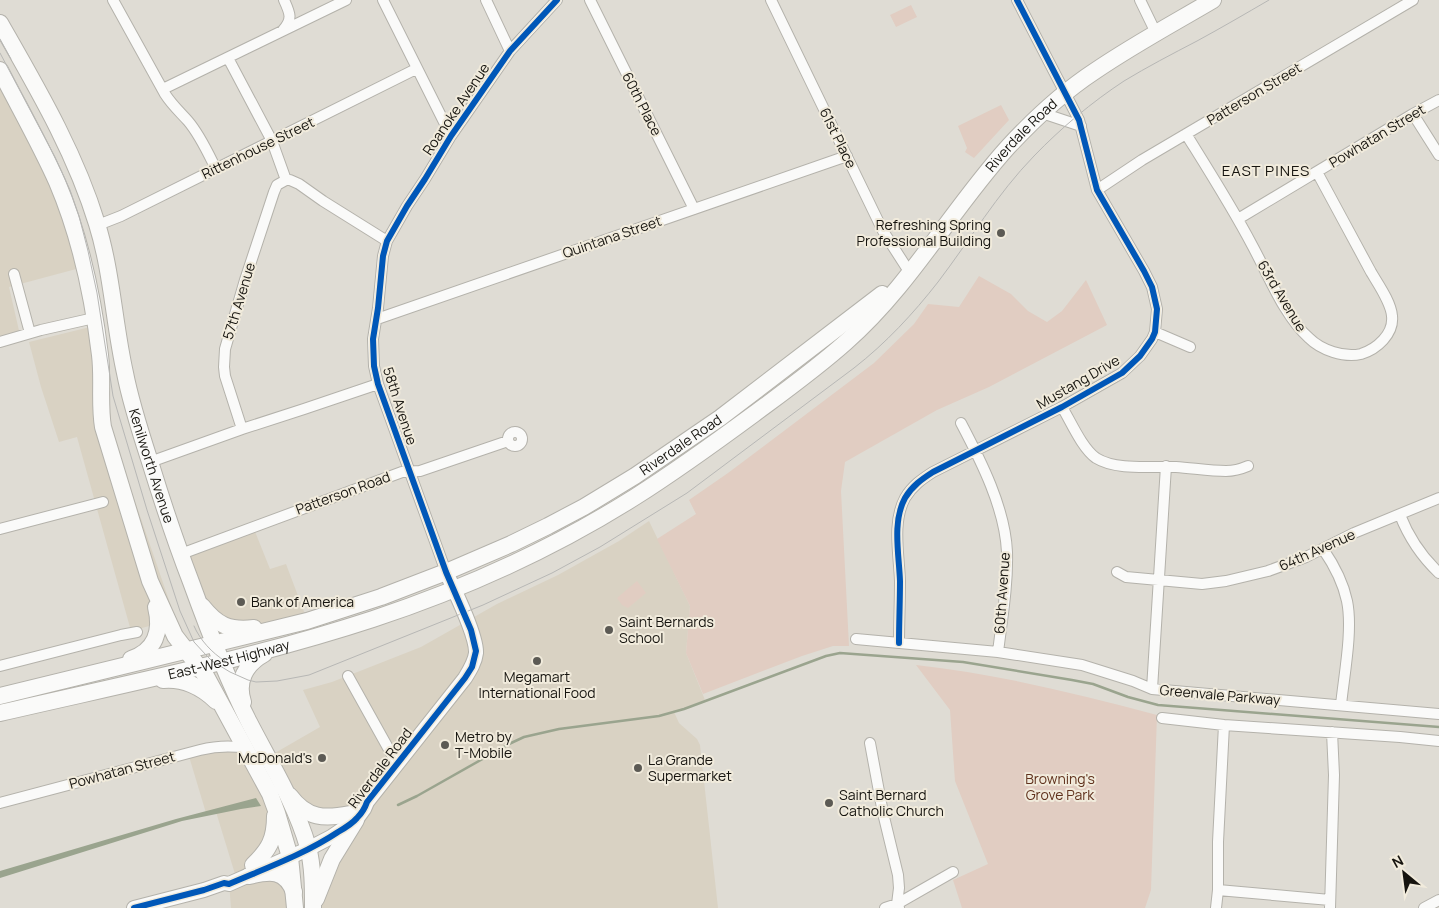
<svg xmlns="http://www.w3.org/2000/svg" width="1439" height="908" viewBox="0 0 1439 908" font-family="Manrope,sans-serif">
  <rect width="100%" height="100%" fill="#dfdcd4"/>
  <path fill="#d9d2c3" d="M0 82 54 187 80 268 9 287 20 335 0 340Z
    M90 327 107 413 126 475 171 606V620L131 631 77 437 59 442 41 387 29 342Z
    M649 521 690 606 686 653 705 700 674 712 679 723 697 739 700 745 718 908H314L350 814 312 813 268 757 320 727 303 690 332 682 421 647 497 604 558 575 619 541Z
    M254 529 270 569 286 564 306 617 286 623 229 626 205 605 187 555Z
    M246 748 275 813 251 867 235 874 216 812 206 813 188 753Z
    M274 872 295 908H231L229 882Z"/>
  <path fill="#e1cdc2" d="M911 5 917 17 896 27 890 15Z
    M1001 105 1009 120 974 158 965 152 967 148 958 126Z
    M979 276 1011 294 1028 311 1047 322 1062 311 1086 280 1107 325 989 387 937 410 845 462 841 491 849 646H833L802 656 703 694 686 653 690 606 657 539 696 514 689 500 728 473 874 363 914 324 928 304 959 307Z
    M637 581 646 593 628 608 622 605 617 598Z
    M916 665C998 674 1078 694 1157 715L1151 890 1145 908H962L953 880 988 864 955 781 950 710Z"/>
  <path fill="#9aa48e" d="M256 798 261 806 241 809 182 821 0 878V871L176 819Z"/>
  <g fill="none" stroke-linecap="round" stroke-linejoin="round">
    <path stroke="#9aa48e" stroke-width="2.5" d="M398 805 417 796 509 744 524 737 559 729 659 716 684 709 826 656 840 653 963 662 1072 680 1093 684 1128 697 1158 705 1439 727"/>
    <g stroke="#b4b2ab" stroke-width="12">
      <path id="street" d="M113 0 165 94C172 105 180 112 188 121 200 135 208 153 216 169
        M383 0 451 136
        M486 0 510 51
        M590 0 694 209
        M771 0 883 231 910 273
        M1140 0 1156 33
        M283 30C293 19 290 13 284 0
        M228 58 272 141 286 180
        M163 89 346 0
        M1042 113 1081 126
        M1413 114 1439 155
        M1186 134C1209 171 1232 207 1252 245 1268 274 1284 316 1309 338 1321 350 1344 358 1361 354 1377 349 1394 334 1392 316 1391 302 1378 284 1371 272 1353 239 1335 205 1317 172
        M286 180H290L299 184 323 201 387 241
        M1097 190 1142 160 1413 0
        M1238 219 1413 114 1439 100
        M98 225 121 216 416 69
        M14 274 30 333
        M377 319 847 156
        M1155 332 1190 347
        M0 342 41 330 94 318
        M1062 407C1071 422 1082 448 1096 458 1117 471 1152 466 1176 467 1192 468 1210 471 1226 471 1234 471 1241 469 1248 466
        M961 423C981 461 1005 508 1007 552 1008 585 1002 619 998 652
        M242 429 225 376 224 367 225 349 245 280 274 192 277 185 286 180
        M508 439a7 7 0 1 1 14 0a7 7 0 1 1-14 0Z
        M150 462 242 429 304 409 378 384
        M1400 515C1409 538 1421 556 1439 573
        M0 529 103 502
        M1323 549C1334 565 1343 582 1347 601 1353 630 1344 675 1341 705
        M181 554 402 472 420 471 508 441
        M446 572 378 384 374 366 373 339 378 308 383 256 387 241 407 206 425 179 451 136 510 51 557 0
        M1117 572 1126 577 1202 584 1226 581 1268 571 1306 557 1354 533 1439 498
        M856 639 998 652 1082 665 1133 681 1152 689 1439 714
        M899 643C899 622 900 602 900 581 899 554 892 522 905 498 912 486 922 479 933 472L1062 407 1122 373 1140 356 1152 339 1155 332 1157 309 1152 287 1144 271 1097 190 1079 120 1017 0
        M0 666 121 635 137 632
        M348 676 397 764
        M1152 689 1166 466
        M1162 718 1224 725 1400 737 1439 741
        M870 743 883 813 898 875 899 888 897 904 899 908
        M0 803 200 750C216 746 229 745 246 748
        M1218 890 1330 900
        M885 908 897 904 953 872
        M1216 908 1218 890V842L1224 725
        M1330 908 1334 775 1332 732
        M1424 908 1439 900"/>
    </g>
    <g stroke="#b4b2ab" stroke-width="16">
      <path id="secondary" d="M134 908 204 890 224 883 229 884 308 849 331 837 356 820 364 809 367 802 465 678C470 670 475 662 476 653 477 636 454 589 446 572"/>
    </g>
    <g stroke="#b4b2ab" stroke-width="18">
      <g id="primary">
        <path id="s1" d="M0 23C37 88 75 152 97 224 112 272 114 324 125 373 131 404 141 434 151 465 163 504 176 543 191 582 208 629 226 677 249 722 270 763 295 802 308 847 313 866 313 888 313 908"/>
        <path d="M0 70C19 107 40 144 57 182 80 236 93 297 100 355 103 379 99 403 103 427L150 581 175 636 206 676 270 794 277 813 290 857 295 908"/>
        <path d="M202 606C217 625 229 631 254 628"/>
        <path d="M131 659C155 651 162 631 156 607"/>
        <path d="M163 680C183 678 202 687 216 701"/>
        <path id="s2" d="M0 696 307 621 381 597 446 572 511 544 548 526 584 507 635 476 720 418 882 294"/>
        <path d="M243 702C236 681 246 664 264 654"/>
        <path id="s3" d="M0 713C125 684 251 659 373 619 464 589 554 548 635 497 676 471 716 442 754 414 785 391 817 368 846 342 910 286 951 210 1008 147 1034 119 1063 92 1095 71 1133 45 1174 23 1213 0"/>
        <path d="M290 796C307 819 325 819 350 814"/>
        <path d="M253 865C269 850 275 839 275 816"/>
        <path d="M249 876C270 871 285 869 294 892"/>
        <path d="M316 899 332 859 356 820"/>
      </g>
    </g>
    <use href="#street" stroke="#fafaf9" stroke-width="10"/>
    <use href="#secondary" stroke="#fafaf9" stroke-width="14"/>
    <use href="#primary" stroke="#fafaf9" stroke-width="16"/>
    <path stroke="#b7b7b5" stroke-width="1" d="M0 39 11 59
      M0 53 55 157 70 190 79 216 88 251 97 293 113 396 147 510 180 611 194 642 206 655 212 661 230 672 248 680 256 682 277 681 309 675 483 605 552 573 600 547 687 493 854 368C886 343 913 314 938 282 970 240 997 194 1034 156 1061 128 1092 102 1124 81 1147 67 1172 54 1197 41 1221 28 1245 14 1269 0
      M194 626C200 640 212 653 225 661"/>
    <g stroke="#f1ebdc" stroke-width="9">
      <path id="cycleway" d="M899 643C899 622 900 602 900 581 899 554 892 522 905 498 912 486 922 479 933 472L1062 407 1122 373 1140 356 1152 339 1155 332 1157 309 1152 287 1144 271 1097 190 1079 120 1017 0
        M134 908 204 890 224 883 229 884C266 868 305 854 338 832 345 828 352 824 357 818 362 813 365 808 367 802L465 678 472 667 476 651 471 630 446 572 378 384 374 366 373 339 378 308 383 256 387 241 407 206 425 179 451 136 510 51 557 0"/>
    </g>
    <use href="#cycleway" stroke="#0057b8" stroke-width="6"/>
  </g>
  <g fill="#5c5a54" stroke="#f1ebdc" stroke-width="2">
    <circle cx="1001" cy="233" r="5"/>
    <circle cx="241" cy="602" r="5"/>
    <circle cx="609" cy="630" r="5"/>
    <circle cx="537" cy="661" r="5"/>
    <circle cx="445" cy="745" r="5"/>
    <circle cx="322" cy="758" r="5"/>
    <circle cx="638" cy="768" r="5"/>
    <circle cx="829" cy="803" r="5"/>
  </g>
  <g text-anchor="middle" stroke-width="4" stroke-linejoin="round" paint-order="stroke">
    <g font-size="14" fill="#16140f" stroke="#f1ebdc">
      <text transform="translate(1254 94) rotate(-31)" y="5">Patterson Street</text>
      <text transform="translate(642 104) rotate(63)" y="5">60th Place</text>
      <text transform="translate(456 109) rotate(-56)" y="5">Roanoke Avenue</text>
      <text transform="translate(1377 136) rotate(-31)" y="5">Powhatan Street</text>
      <text dy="5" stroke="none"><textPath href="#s3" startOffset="1208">Riverdale Road</textPath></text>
      <text transform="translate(838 138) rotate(64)" y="5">61st Place</text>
      <text transform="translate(258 148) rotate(-26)" y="5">Rittenhouse Street</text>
      <text transform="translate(612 237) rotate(-19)" y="5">Quintana Street</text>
      <text transform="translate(1282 296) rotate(59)" y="5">63rd Avenue</text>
      <text transform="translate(239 301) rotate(-73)" y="5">57th Avenue</text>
      <text transform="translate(1078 382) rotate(-30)" y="5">Mustang Drive</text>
      <text transform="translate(400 406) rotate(72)" y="5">58th Avenue</text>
      <text dy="5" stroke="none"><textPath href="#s2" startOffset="731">Riverdale Road</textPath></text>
      <text dy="5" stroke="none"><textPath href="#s1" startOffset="472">Kenilworth Avenue</textPath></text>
      <text transform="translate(343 493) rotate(-20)" y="5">Patterson Road</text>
      <text transform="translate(1317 550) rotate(-24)" y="5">64th Avenue</text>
      <text transform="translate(1002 593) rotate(-86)" y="5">60th Avenue</text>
      <text dy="5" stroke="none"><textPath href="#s3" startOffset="235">East-West Highway</textPath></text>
      <text transform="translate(1220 695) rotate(5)" y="5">Greenvale Parkway</text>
      <text transform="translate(380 768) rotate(-53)" y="5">Riverdale Road</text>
      <text transform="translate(122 770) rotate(-15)" y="5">Powhatan Street</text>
    </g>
    <g font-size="14" fill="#16140f" stroke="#f1ebdc" text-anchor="start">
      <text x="991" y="230" text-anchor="end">Refreshing Spring<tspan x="991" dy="16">Professional Building</tspan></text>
      <text x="251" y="607">Bank of America</text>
      <text x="619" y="627">Saint Bernards<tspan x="619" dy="16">School</tspan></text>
      <text x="537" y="682" text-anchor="middle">Megamart<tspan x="537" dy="16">International Food</tspan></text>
      <text x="455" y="742">Metro by<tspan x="455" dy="16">T-Mobile</tspan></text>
      <text x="312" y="763" text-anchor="end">McDonald's</text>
      <text x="648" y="765">La Grande<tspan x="648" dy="16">Supermarket</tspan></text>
      <text x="839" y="800">Saint Bernard<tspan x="839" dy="16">Catholic Church</tspan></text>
    </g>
    <g font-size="14" fill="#61331e" stroke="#f1ebdc">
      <text x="1060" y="784">Browning's<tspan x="1060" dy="16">Grove Park</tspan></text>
    </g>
    <g font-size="15" letter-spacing="1" fill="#16140f" stroke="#f1ebdc">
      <text x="1266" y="176">EAST PINES</text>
    </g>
  </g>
  <g transform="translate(1404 873) rotate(331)" stroke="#f1ebdc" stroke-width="4" paint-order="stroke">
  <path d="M0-4L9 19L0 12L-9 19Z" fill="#16140f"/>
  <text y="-8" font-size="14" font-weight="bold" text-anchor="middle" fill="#16140f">N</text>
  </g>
</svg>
